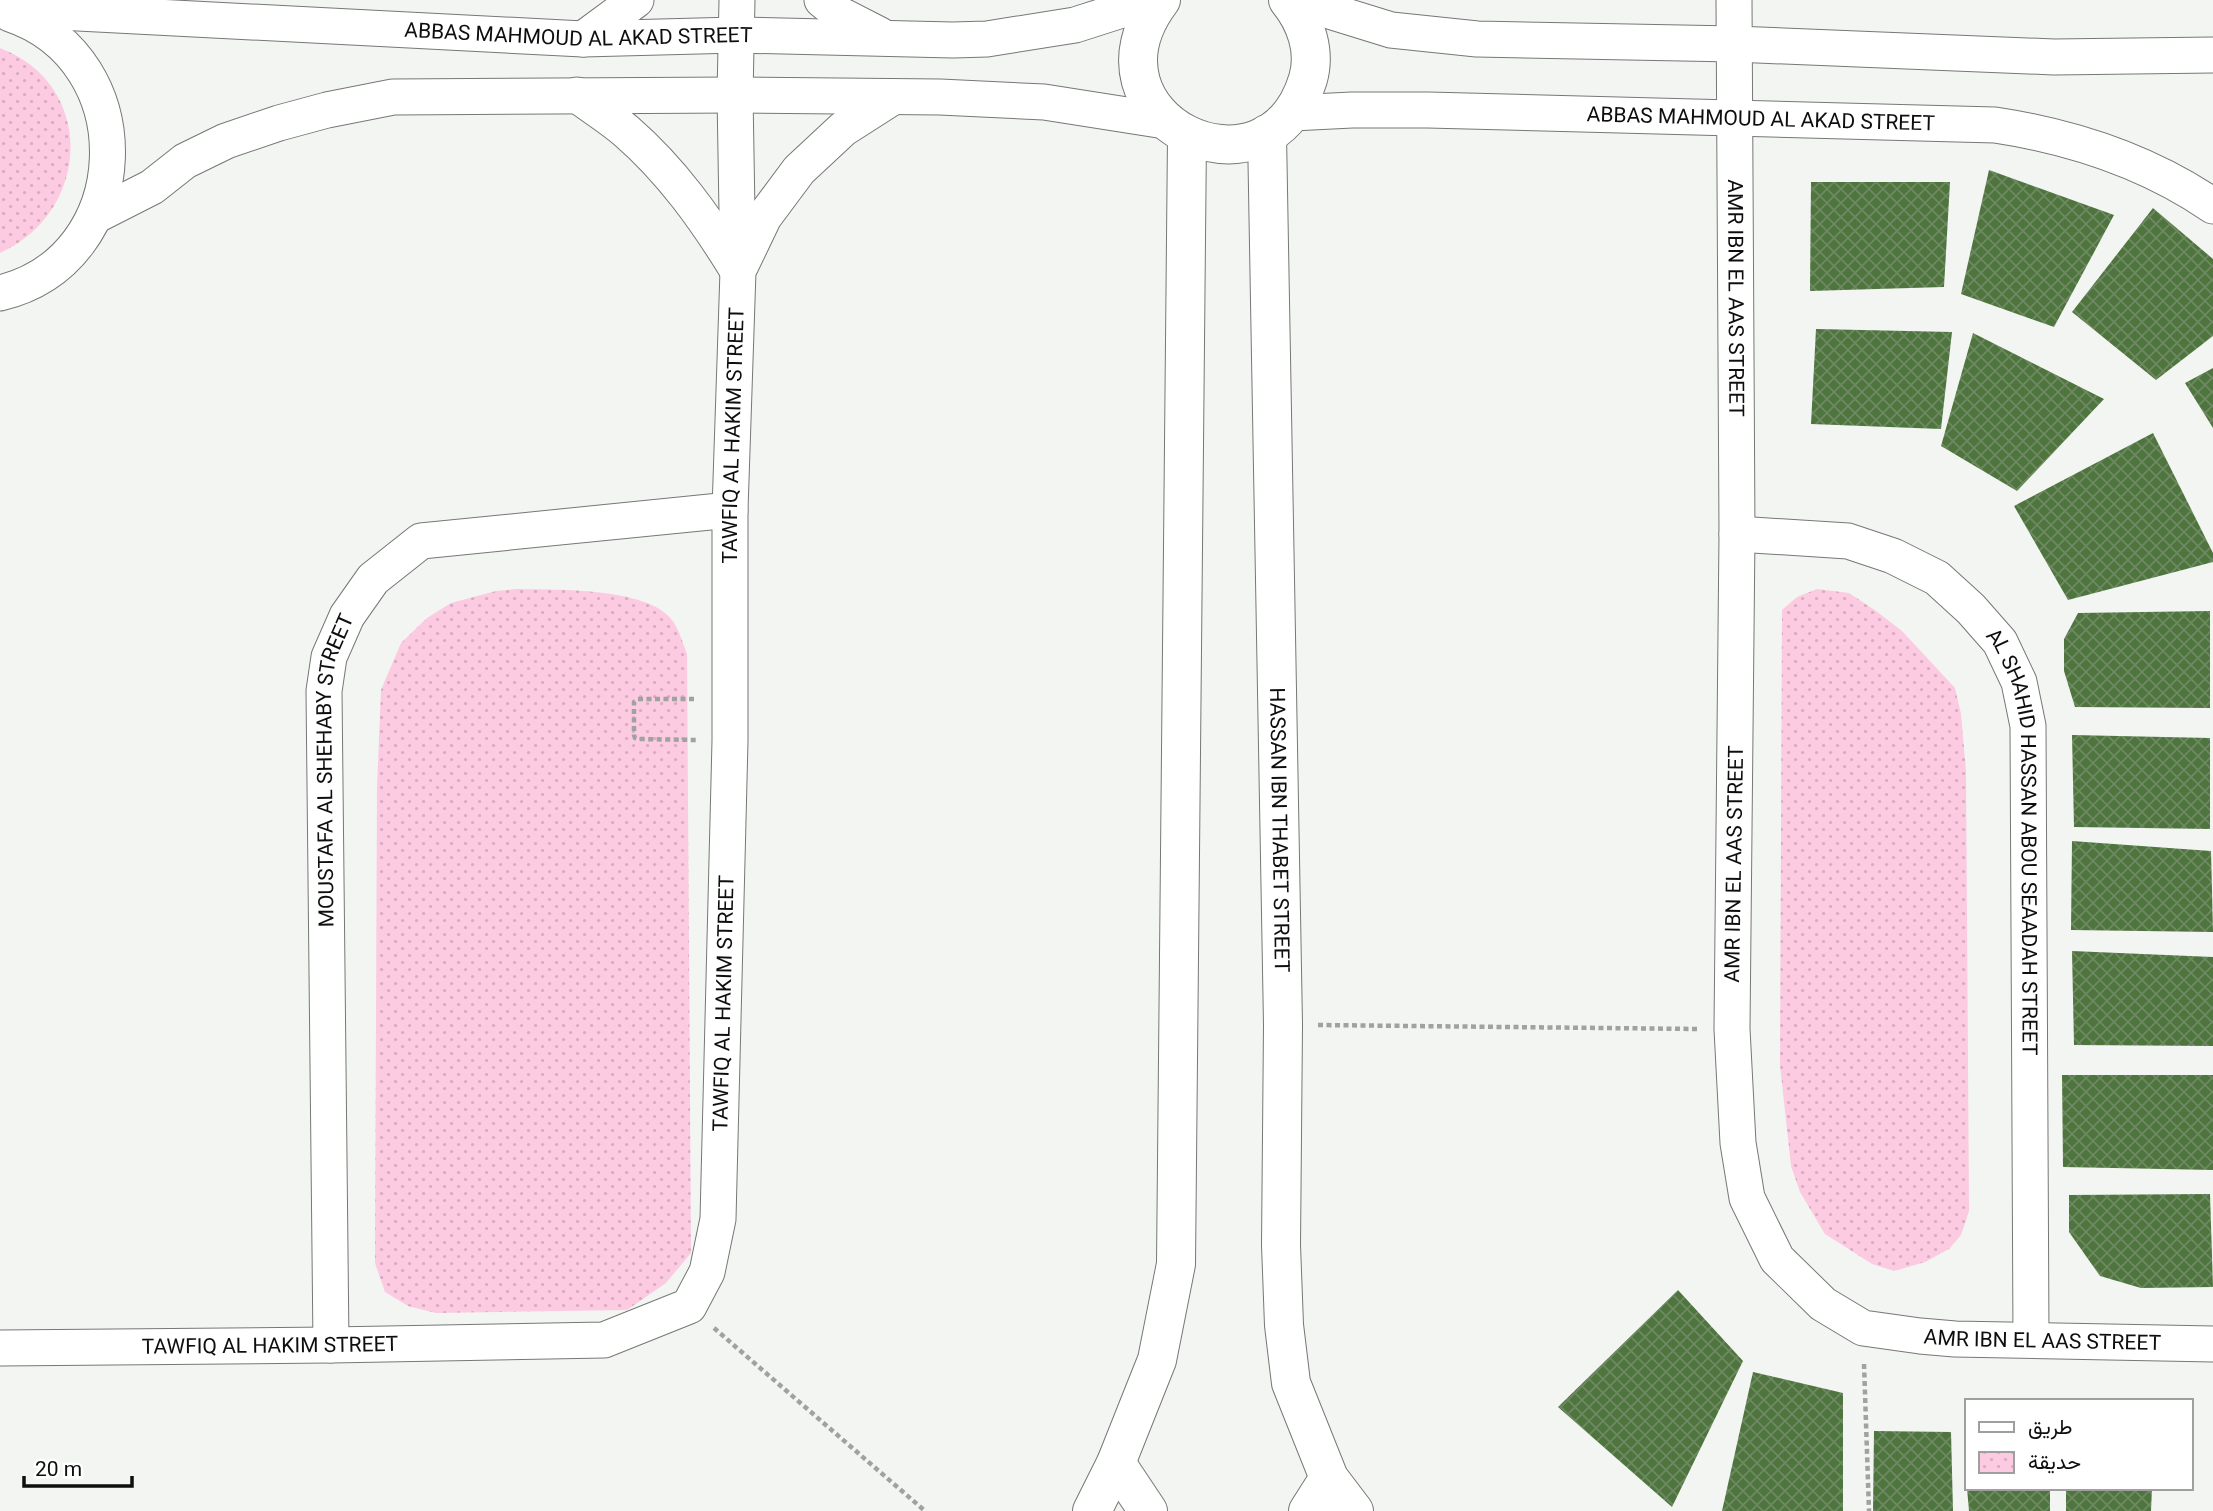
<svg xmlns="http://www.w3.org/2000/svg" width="2213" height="1511" viewBox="0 0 2213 1511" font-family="Roboto,Vazirmatn,sans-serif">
  <defs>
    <pattern id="park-dots" width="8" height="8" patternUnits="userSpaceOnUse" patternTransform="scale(1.75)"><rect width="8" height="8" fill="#fccae1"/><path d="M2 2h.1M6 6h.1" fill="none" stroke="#d7acc0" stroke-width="1.8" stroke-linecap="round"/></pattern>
    <pattern id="building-cross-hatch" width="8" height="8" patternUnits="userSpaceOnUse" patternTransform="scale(1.75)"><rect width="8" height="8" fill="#4f753e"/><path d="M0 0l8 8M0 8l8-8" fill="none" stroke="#6e8962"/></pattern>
  </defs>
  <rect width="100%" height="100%" fill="#f2f5f1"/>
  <path fill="url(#park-dots)" d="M0 48C97 85 91 212 0 253Z
    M517 589C556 590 647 587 672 620 679 629 683 644 687 654L691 1253 666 1283 627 1310 436 1313 408 1306 385 1292 375 1263 377 787 381 690 401 643 427 618 451 603 496 591Z
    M1817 589 1849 593 1876 611 1902 631 1955 688 1961 714 1966 771 1969 1211 1961 1235 1949 1249 1925 1262 1894 1271 1872 1264 1825 1234 1800 1192 1791 1166 1780 1065 1782 610 1797 597Z"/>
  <path fill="url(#building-cross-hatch)" d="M1989 170 2114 215 2054 327 1961 294Z
    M1811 182H1950L1944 287 1810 291Z
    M2153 208 2213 259V336L2156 380 2072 312Z
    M1816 329 1952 332 1941 429 1811 424Z
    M1973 333 2104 399 2017 491 1941 446Z
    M2213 368V428L2185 383Z
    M2153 433 2213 553V562L2068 600 2014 506Z
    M2210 611V708L2075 707 2064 671V639L2078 613Z
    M2072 735 2210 738V829L2074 827Z
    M2072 841 2211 851 2213 932 2071 930Z
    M2072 951 2213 957V1046L2074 1045Z
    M2062 1075H2213V1170L2063 1167Z
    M2210 1194 2213 1287 2141 1288 2100 1276 2069 1232V1195Z
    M1678 1290 1743 1361 1672 1507 1558 1407Z
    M1753 1372 1843 1393V1511H1722Z
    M1874 1431 1951 1432 1953 1511H1873Z
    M1967 1488H2050V1511H1969Z
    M2066 1488H2152L2151 1511H2066Z"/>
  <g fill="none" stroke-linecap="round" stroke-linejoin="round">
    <g stroke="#757874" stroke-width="37">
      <g id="minor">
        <path d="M822 0 841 15 880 35"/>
        <path d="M1294 0 1391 30 1477 39 1734 44 2054 57 2213 55"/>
        <path id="s1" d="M1734 0 1737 534 1732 1029 1738 1143 1747 1198 1777 1259 1823 1304 1863 1328 1920 1336 1955 1339 2213 1344"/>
        <path id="s2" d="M0 9 583 39 737 35 953 40 987 39 1075 25 1153 0"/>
        <path d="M583 39 636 0"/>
        <path d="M577 95C593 107 611 118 626 131 672 171 706 219 738 271"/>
        <path id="s3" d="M1292 113 1352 110H1428L1995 125C2074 137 2147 161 2213 206"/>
        <path d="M95 216 152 187 185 161 226 141 279 123 327 110 393 97 735 95 940 97 1044 102 1165 121"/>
        <path d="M741 265 764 217 799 170 843 129 893 97"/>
        <path d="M0 293C138 260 145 59 10 14"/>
        <path id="s4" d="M1737 534 1848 541 1893 556 1937 578 1971 609 2000 642 2019 682 2028 726 2031 1339"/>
        <path id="s5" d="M331 1345 324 691 329 657 347 616 373 579 421 541 730 510"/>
        <path id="s6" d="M0 1348 331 1345 604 1340 689 1306 707 1272 718 1219 730 741V510L738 271 735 95 737 0"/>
      </g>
    </g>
    <g stroke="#757874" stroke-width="40">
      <g id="tertiary">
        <path d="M1161 0C1072 118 1268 213 1308 79 1316 51 1306 22 1288 0"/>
        <path id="s7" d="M1267 134 1283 1025 1281 1245 1284 1325 1291 1383 1329 1478 1354 1511"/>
        <path d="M1116 1463 1148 1511"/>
        <path d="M1092 1511 1116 1463 1157 1360 1176 1264 1187 137"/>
        <path d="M1308 1511 1329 1478"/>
      </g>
    </g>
    <path stroke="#a0a29f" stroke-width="4.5" stroke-dasharray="5 3.5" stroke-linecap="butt" d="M694 699H638L634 702V735L635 738 639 739 696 740
      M1318 1025 1698 1029
      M714 1328 925 1511
      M1864 1364 1869 1511"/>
    <use href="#minor" stroke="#fff" stroke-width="35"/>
    <use href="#tertiary" stroke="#fff" stroke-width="38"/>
  </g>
  <g text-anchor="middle" stroke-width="7" stroke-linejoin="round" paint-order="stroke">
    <g font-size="21" fill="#0d0e0d" stroke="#fff">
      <text dy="7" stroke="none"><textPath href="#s2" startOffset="579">ABBAS MAHMOUD AL AKAD STREET</textPath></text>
      <text dy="7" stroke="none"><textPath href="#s3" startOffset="469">ABBAS MAHMOUD AL AKAD STREET</textPath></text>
      <text dy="7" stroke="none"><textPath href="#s1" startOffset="298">AMR IBN EL AAS STREET</textPath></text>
      <text dy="7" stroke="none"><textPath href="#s6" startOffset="1572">TAWFIQ AL HAKIM STREET</textPath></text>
      <text dy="7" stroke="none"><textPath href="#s5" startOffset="576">MOUSTAFA AL SHEHABY STREET</textPath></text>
      <text dy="7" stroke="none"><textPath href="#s7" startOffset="696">HASSAN IBN THABET STREET</textPath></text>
      <text dy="7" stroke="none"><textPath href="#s4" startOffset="500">AL SHAHID HASSAN ABOU SEAADAH STREET</textPath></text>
      <text transform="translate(1734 864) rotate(-89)" y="7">AMR IBN EL AAS STREET</text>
      <text dy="7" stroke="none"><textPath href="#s6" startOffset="1004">TAWFIQ AL HAKIM STREET</textPath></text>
      <text dy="7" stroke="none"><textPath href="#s1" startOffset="1558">AMR IBN EL AAS STREET</textPath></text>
      <text dy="7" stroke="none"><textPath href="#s6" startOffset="270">TAWFIQ AL HAKIM STREET</textPath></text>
    </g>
  </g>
  <rect x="1965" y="1399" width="228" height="91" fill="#ffffff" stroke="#9e9f9e" stroke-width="2"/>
  <rect x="1979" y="1422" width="35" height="10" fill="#ffffff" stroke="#9e9f9e" stroke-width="2"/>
  <text x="2028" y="1434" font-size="21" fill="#0d0e0d">طريق</text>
  <rect x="1979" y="1452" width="35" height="21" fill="url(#park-dots)" stroke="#9e9f9e" stroke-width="2"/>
  <text x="2028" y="1469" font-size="21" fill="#0d0e0d">حديقة</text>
  <path d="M24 1476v10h108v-10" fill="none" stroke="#0d0e0d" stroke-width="3.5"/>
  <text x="35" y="1476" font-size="21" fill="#0d0e0d" stroke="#ffffff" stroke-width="5" paint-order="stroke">20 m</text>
</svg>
